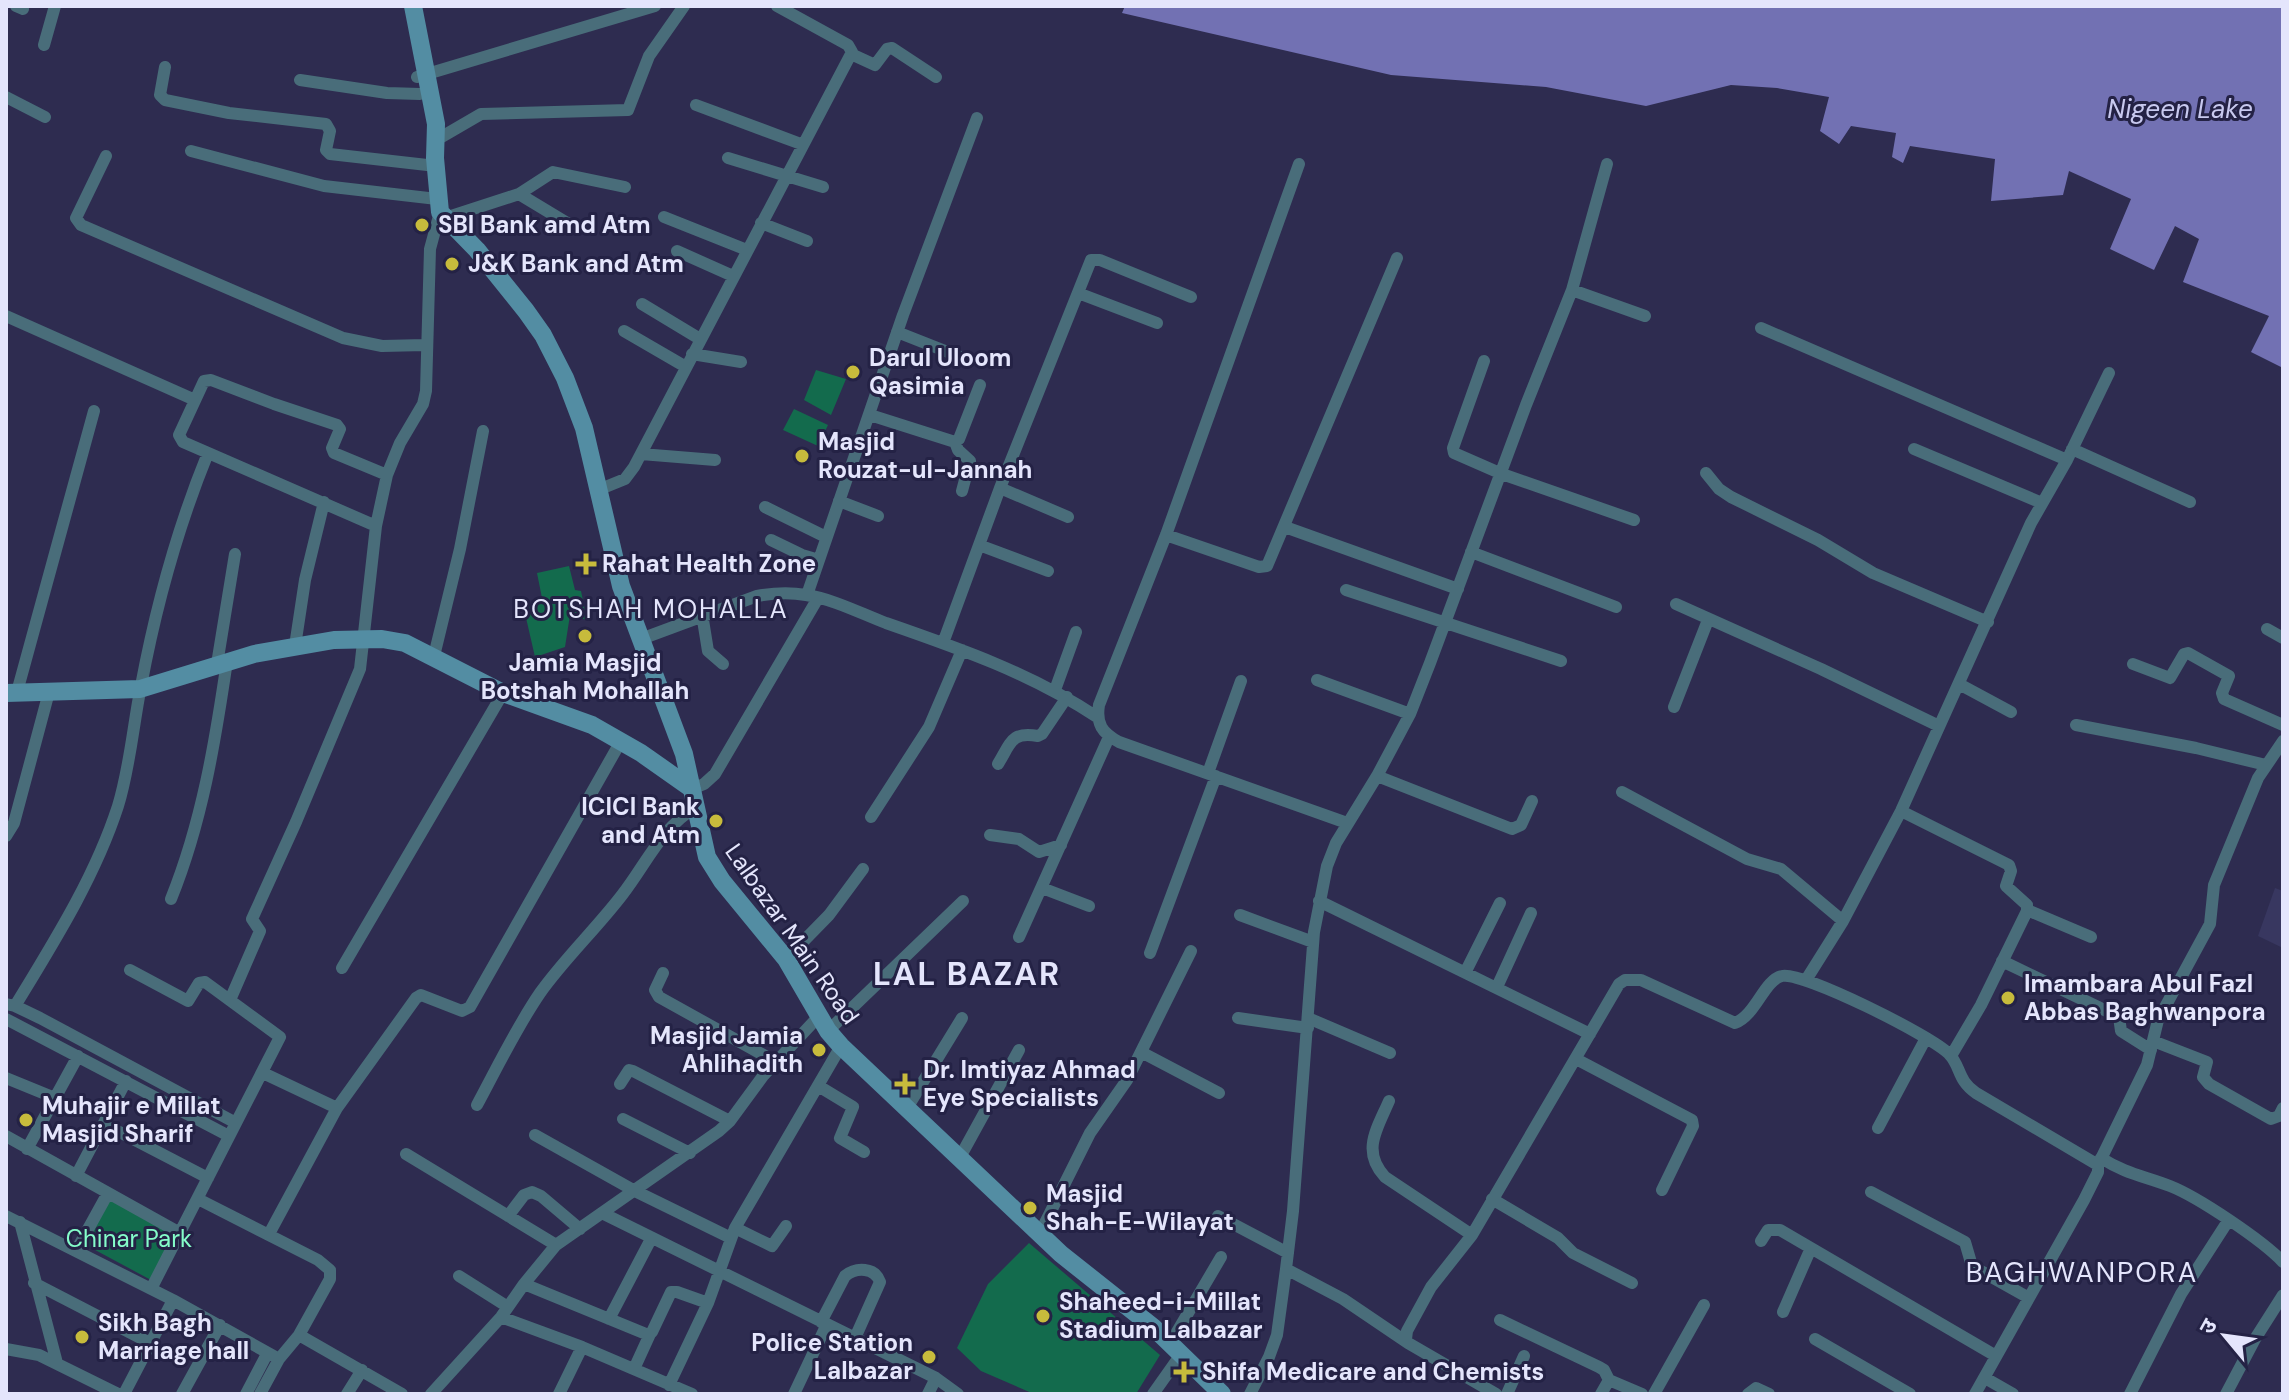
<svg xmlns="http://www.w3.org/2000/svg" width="2289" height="1400" viewBox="0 0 2289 1400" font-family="'DM Sans','Noto Sans Devanagari',sans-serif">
  <rect width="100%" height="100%" fill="#2e2c50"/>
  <path fill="#383760" d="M2275 888 2283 891V948L2258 936Z"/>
  <path fill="#136b4d" d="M816 370 846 379 831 415 804 400Z
    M794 409 828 425 818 446 783 430Z
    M569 566 575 590 581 591 587 620 570 615 565 647 535 657 524 609 542 598 537 573Z
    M108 1199 175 1235 151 1280 84 1244Z
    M1029 1243 1160 1355 1136 1394H1034L981 1371 957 1348 988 1284Z"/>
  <path fill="#7271b3" d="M1125 6H2283V368L2251 352 2269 316 2183 282 2199 239 2175 226 2154 270 2110 249 2131 199 2069 171 2063 195 1991 201 1995 159 1910 146 1903 163 1892 157 1896 133 1851 126 1839 144 1820 131 1829 97 1777 88 1731 85 1646 106 1546 87 1391 75 1122 13Z"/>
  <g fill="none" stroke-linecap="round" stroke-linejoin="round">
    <path stroke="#496d7a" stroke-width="12" d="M16 6 23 9
      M44 45 55 6
      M851 54 875 65 887 49 892 48 936 77
      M165 67 160 95 165 100 229 113 326 124 330 131 326 150 330 154 436 166
      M417 77 655 6
      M300 80 387 93 420 94
      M6 97 45 117
      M696 105 801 144
      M438 139 481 114 628 110 649 56 684 6
      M191 151 324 186 437 199
      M106 156 76 218 81 225 343 338 382 346 425 345
      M728 158 823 187
      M1299 164 1166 535 1099 705C1096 724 1102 733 1119 742L1347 823
      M519 194 572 226
      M664 217 747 250
      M445 218 519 194 553 172 625 187
      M761 223 807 241
      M677 251 733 276
      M1572 290 1645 316
      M1078 293 1157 323
      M642 304 700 339
      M6 316 195 400
      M1761 328 2067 460
      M624 331 686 367
      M897 332 963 358
      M692 354 741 362
      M1484 361 1453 448 1454 453 1502 474 1634 520
      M870 415 955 442 959 439 980 385
      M955 442 958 450 970 461 962 491
      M1914 449 2042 503
      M2072 449 2190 502
      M641 454 715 460
      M1706 473 1719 489 1731 497 1818 540 1873 573 1988 622
      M1000 488 1068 517
      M598 490 625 479 634 467 852 52 848 45 777 6
      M839 501 878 516
      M765 507 826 537
      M376 526 183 442 179 435 204 381 211 380 274 404 337 425 340 429 332 448 334 453 387 475
      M1285 527 1458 589
      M1166 535 1259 567 1267 566 1397 258
      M771 540 802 555 819 560
      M979 545 1048 571
      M1471 552 1616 607
      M1346 590 1561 661
      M807 595 903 315 977 118
      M1676 604 1821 669 1939 726
      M702 614 708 651 723 664
      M2267 629 2283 638
      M641 639 757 596C773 593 789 592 806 595 833 599 860 613 886 623 961 649 1030 673 1097 717
      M943 643 1000 488 1091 260H1100L1191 297
      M295 646 305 580 324 502
      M434 656 460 549 483 431
      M217 664 235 554
      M2133 664 2170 678 2184 654 2188 653 2229 676 2222 693 2224 699 2283 725
      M1317 680 1410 714
      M1959 684 2011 712
      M1055 690 1076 632
      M17 692 94 411
      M1674 707 1708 620
      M2076 725 2196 748 2266 765
      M998 764C1011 743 1011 731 1038 736L1042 734 1067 697
      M1208 773 1241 681
      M1377 776 1512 829 1521 825 1532 801
      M692 789 704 784 715 774 818 598
      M1622 792 1747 859 1781 869 1843 921
      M1901 811 2009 865 2011 871 2006 886 2027 905V911L1981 1005 1951 1056
      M871 817 929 727 962 650
      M990 835 1019 839 1039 852 1061 845
      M6 836 14 823 49 692
      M1042 888 1089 906
      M171 899C202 822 215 743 227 661
      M1319 901 1590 1034
      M2027 910 2091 937
      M1240 915 1313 942
      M1019 937 1109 737
      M1150 953 1216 776
      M786 959 829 915 863 869
      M2002 961 2119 1017 2121 1031 2151 1050
      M342 968 503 693
      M130 970 188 1001 199 983 205 982 280 1037 151 1289
      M1466 971 1500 903
      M663 973 655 990 659 997 776 1062
      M1806 980 1843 921 1901 811 2031 523 2067 460 2109 373
      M1497 987 1531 913
      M230 1000 260 931 252 919 296 822 360 669 376 526 387 475 400 443 423 404 426 391 430 249 440 212
      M6 1004 15 1006 40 1018 236 1123
      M15 1006C54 942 95 877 118 806 130 767 133 726 141 686 156 606 177 529 208 453
      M1238 1018 1308 1028
      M1308 1018 1390 1053
      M6 1019 229 1136
      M828 1031 963 901
      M2153 1041 2207 1062 2203 1077 2209 1084 2271 1119 2279 1116 2283 1108
      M1141 1052 1219 1093
      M1576 1059 1692 1120 1693 1126 1662 1190
      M263 1073 337 1108
      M6 1078 55 1098
      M620 1084 629 1070 633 1071 730 1121
      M820 1087 853 1107 840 1138 864 1152
      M1389 1101C1377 1129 1361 1151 1385 1177L1472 1235
      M477 1105C497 1068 516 1028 540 993 564 959 596 929 622 895 647 863 660 829 696 807
      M907 1108 962 1018
      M623 1119 690 1153
      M104 1124 208 1178
      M1878 1128 1926 1038
      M535 1135 635 1191 731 1238
      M6 1136 180 1233
      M27 1149 78 1056
      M406 1154 556 1245
      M2101 1158C2126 1174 2144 1176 2170 1186 2198 1197 2262 1240 2283 1262
      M959 1159 1019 1050
      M2098 1165 2147 1065 2158 1020 2210 924 2214 885 2258 778 2283 741
      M76 1176 126 1081
      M1871 1192 1965 1242 1972 1266 2029 1298
      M1492 1199 1558 1238 1573 1253 1632 1283
      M602 1213 936 1378 958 1394
      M6 1216 173 1300 279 1359 299 1335 330 1279V1270L318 1260 198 1199
      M508 1216 524 1195 532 1192 541 1196 580 1229
      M1218 1216 1288 1253
      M20 1222 57 1363
      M735 1228 772 1246 786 1226
      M1040 1233 1090 1133 1127 1080 1191 951
      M269 1234 337 1108 416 998 421 995 462 1011 470 1007 621 741
      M1761 1241 1768 1230H1780L1996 1356
      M76 1251 108 1193
      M1286 1269 1343 1299 1408 1343 1496 1394
      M459 1276 508 1307
      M34 1283 150 1343
      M524 1284 646 1334 652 1332 671 1292H677L708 1303
      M1783 1312 1811 1248
      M501 1317 582 1347 692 1394
      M609 1319 651 1239
      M1500 1320 1599 1367 1604 1370 1609 1380
      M821 1322 845 1276C856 1267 875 1267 880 1282L855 1338
      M299 1335 402 1394
      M1406 1339 1407 1331 1431 1287 1472 1235 1619 984 1625 980H1641L1735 1023C1756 1015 1764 980 1782 976 1802 971 1932 1036 1949 1054 1961 1066 1957 1080 1976 1093L2098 1165V1172L2084 1200 1975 1394
      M1815 1339 1910 1394
      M1171 1342 1221 1257
      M6 1349 39 1355 118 1394
      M634 1369 650 1334
      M1985 1378 2013 1394
      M669 1385 708 1303 735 1228 841 1046
      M124 1394 173 1300
      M182 1394 220 1325
      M246 1394 267 1354
      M260 1394 279 1359
      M347 1394 362 1370
      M431 1394 501 1317 524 1284 556 1245 719 1131 730 1121 763 1076 820 1015
      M559 1394 582 1347
      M794 1394 827 1324
      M928 1394 936 1378
      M1153 1394 1182 1353
      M1250 1394 1269 1357 1277 1335 1286 1269 1293 1211 1314 932 1327 866 1336 843 1377 776 1410 714 1430 663 1526 405 1572 290 1607 164
      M1507 1394 1524 1356
      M1601 1394 1609 1380 1642 1394
      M1654 1394 1704 1305
      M1748 1394 1756 1388 1769 1394
      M2130 1394 2181 1294 2228 1221
      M2226 1394 2255 1339 2283 1295"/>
    <path stroke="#538da3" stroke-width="18" d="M413 6 436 124 435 158 440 212 477 250 526 311 543 335 565 378 584 428 621 586 684 754 707 857 722 881 786 959 828 1031 841 1046 1061 1254 1153 1327 1222 1394
      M6 693 140 689 254 654 334 640 382 639 405 643 503 693 592 725 641 753 692 789"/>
  </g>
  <g fill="#c7bb3c" stroke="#242245" stroke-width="3">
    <circle cx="422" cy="225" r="8"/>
    <circle cx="452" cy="264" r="8"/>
    <circle cx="853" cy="372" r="8"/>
    <circle cx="802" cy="456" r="8"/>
    <path d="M582 552h8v8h8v8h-8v8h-8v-8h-8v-8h8z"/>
    <circle cx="585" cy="636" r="8"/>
    <circle cx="716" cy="821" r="8"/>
    <circle cx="2008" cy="998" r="8"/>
    <circle cx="819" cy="1050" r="8"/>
    <path d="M901 1072h8v8h8v8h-8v8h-8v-8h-8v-8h8z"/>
    <circle cx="26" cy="1120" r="8"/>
    <circle cx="1030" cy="1208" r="8"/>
    <circle cx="1043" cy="1316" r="8"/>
    <circle cx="82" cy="1337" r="8"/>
    <circle cx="929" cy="1357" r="8"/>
    <path d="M1180 1360h8v8h8v8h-8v8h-8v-8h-8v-8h8z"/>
  </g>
  <g text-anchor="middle" stroke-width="6" stroke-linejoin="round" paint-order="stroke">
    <g font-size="24" font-weight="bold" fill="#e4e5fc" stroke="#242245" text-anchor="start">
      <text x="438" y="233">SBI Bank amd Atm</text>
      <text x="468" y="272">J&amp;K Bank and Atm</text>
      <text x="869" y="366">Darul Uloom<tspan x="869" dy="28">Qasimia</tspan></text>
      <text x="818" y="450">Masjid<tspan x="818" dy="28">Rouzat-ul-Jannah</tspan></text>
      <text x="602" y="572">Rahat Health Zone</text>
      <text x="585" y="671" text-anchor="middle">Jamia Masjid<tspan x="585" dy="28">Botshah Mohallah</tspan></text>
      <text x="700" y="815" text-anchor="end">ICICI Bank<tspan x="700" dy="28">and Atm</tspan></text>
      <text x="2024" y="992">Imambara Abul Fazl<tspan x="2024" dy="28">Abbas Baghwanpora</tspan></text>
      <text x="803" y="1044" text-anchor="end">Masjid Jamia<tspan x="803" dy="28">Ahlihadith</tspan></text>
      <text x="923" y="1078">Dr. Imtiyaz Ahmad<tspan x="923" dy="28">Eye Specialists</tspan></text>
      <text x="42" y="1114">Muhajir e Millat<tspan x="42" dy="28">Masjid Sharif</tspan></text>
      <text x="1046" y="1202">Masjid<tspan x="1046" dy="28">Shah-E-Wilayat</tspan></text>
      <text x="1059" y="1310">Shaheed-i-Millat<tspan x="1059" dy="28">Stadium Lalbazar</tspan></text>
      <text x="98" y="1331">Sikh Bagh<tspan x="98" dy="28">Marriage hall</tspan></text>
      <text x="913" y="1351" text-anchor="end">Police Station<tspan x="913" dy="28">Lalbazar</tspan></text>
      <text x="1202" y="1380">Shifa Medicare and Chemists</text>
    </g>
    <g font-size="24" fill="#e4e5fc" stroke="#242245">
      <text transform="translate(792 934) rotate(55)" y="8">Lalbazar Main Road</text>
    </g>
    <g font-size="24" fill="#85fdca" stroke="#242245">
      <text x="129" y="1247">Chinar Park</text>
    </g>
    <g font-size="26" font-style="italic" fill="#c8c9ef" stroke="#242245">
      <text x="2180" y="118">Nigeen Lake</text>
    </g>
    <g font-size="26" letter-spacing="2" fill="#e4e5fc" stroke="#242245">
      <text x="651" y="618">BOTSHAH MOHALLA</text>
    </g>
    <g font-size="28" letter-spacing="2" fill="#e4e5fc" stroke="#242245">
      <text x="2082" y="1282">BAGHWANPORA</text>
    </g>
    <g font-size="32" font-weight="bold" letter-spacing="2" fill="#e4e5fc" stroke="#242245">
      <text x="967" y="985">LAL BAZAR</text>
    </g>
  </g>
  <rect width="2289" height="1400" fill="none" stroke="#e4e5fc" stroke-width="16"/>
  <g transform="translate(2225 1336) rotate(299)" stroke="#242245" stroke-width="6" paint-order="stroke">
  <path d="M0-6L14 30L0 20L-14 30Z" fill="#e4e5fc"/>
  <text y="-12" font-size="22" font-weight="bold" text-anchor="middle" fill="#e4e5fc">उ</text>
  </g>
</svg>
